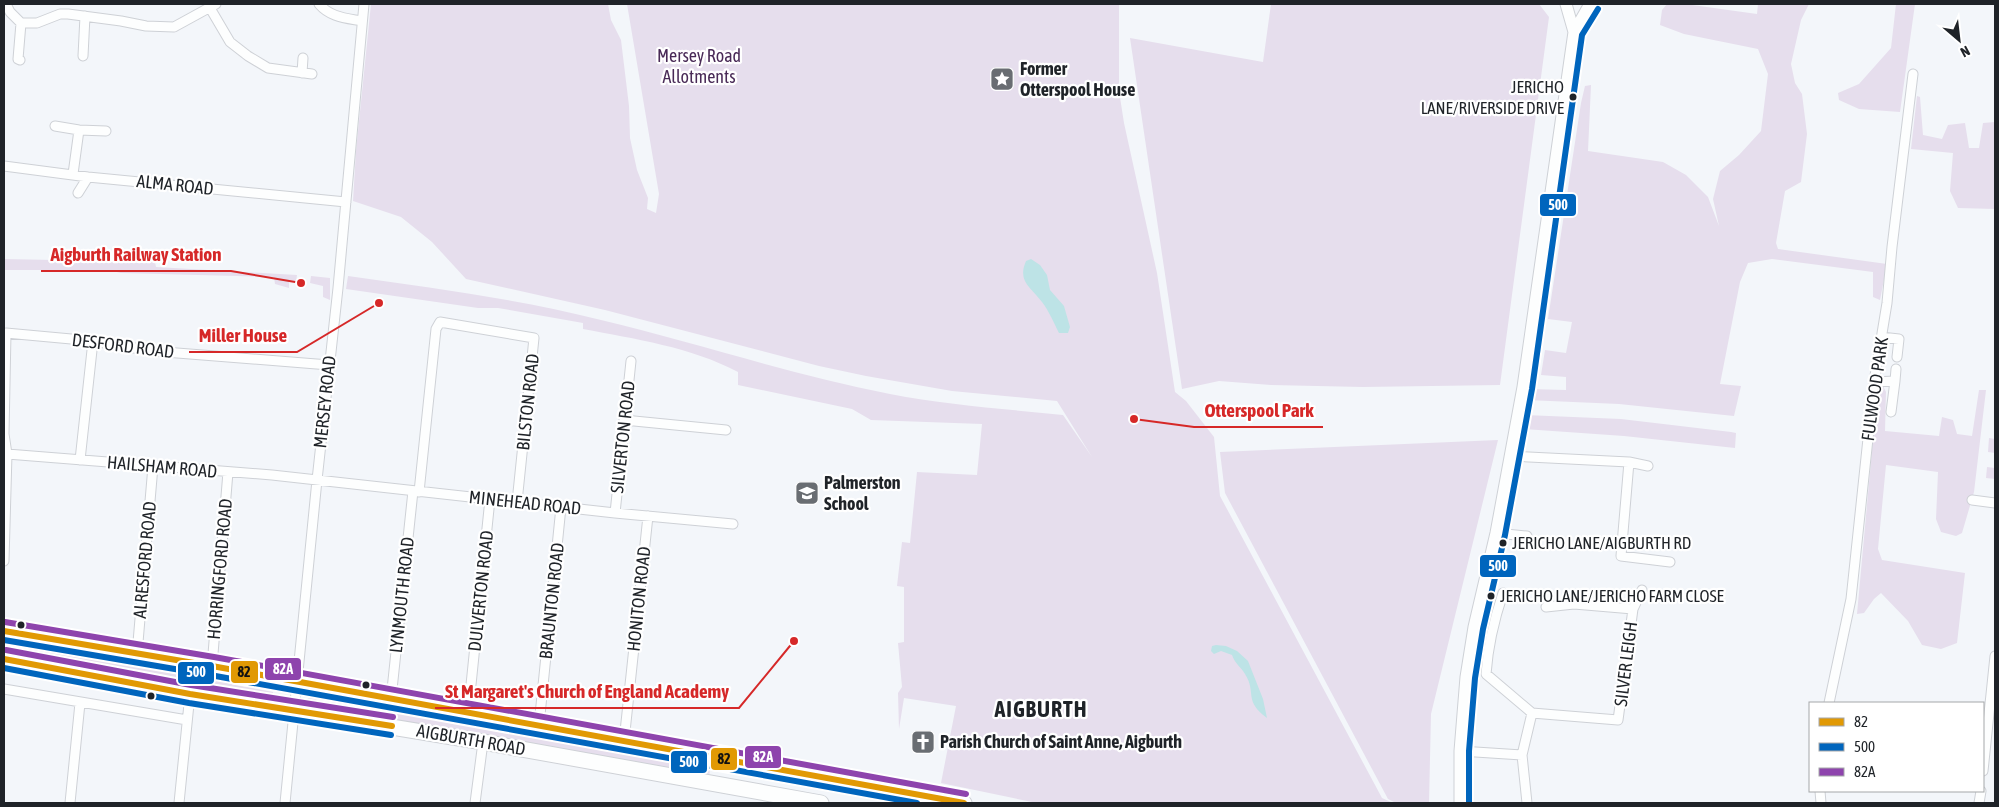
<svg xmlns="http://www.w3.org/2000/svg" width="1999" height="807" viewBox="0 0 1999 807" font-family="'Asap Condensed',sans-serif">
  <rect width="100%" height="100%" fill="#f3f6fa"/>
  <path fill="#e6deed" d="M371 4H608L611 20 621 40 629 106 630 138 637 170 648 198 647 209 656 213 659 194 627 4H1119V91L1124 123 1157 273 1175 392 1186 401 1214 437 1220 496 1382 798 1393 803H1037L941 783 956 706 904 698 899 729 898 693 902 687 898 643 904 642V587L897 586 902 542 910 543 917 472 977 475 982 424 871 420 852 409 738 385V372C691 347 635 339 583 329V323L498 308H478L346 289 348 276C433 288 518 299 601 320 698 343 792 375 890 394 947 405 1005 409 1063 415L1092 457 1057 401 952 391 866 376 819 366 605 310 466 279 432 242 401 217 353 201 356 151Z
    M1271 4H1539L1549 17 1500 385 1363 387 1271 385 1219 381 1182 389 1130 38 1263 62Z
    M1667 4H1685L1757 14 1758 4H1809L1801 20 1791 64 1795 83 1802 94 1807 134 1801 182 1785 191 1776 243 1778 249 1887 264 1880 300 1873 297V272L1772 259 1748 263 1740 282 1720 384 1741 386 1734 416 1619 404 1527 400 1529 389 1566 390V377L1541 375 1545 350 1566 353 1572 322 1548 319 1581 103 1585 86 1591 85 1588 151 1663 162 1686 175 1708 197 1719 226 1713 199 1720 171 1739 155 1761 131 1768 74 1758 49 1684 34 1660 25 1662 10Z
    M1896 4H1915L1900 112 1859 109 1839 100 1838 93 1859 84 1891 48Z
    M1917 96 1920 97 1923 135 1942 139 1948 125 1965 123 1969 148H1979L1983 123 1995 122V209L1958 208 1950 191 1953 153 1911 149Z
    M4 259 155 262 156 267 297 275 296 282 289 281V288L275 284 274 277 121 273 108 270H4Z
    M311 276 330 278V300L323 297V286L310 283Z
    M1883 386 1886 392 1885 431 1939 436 1942 417 1953 420 1957 434 1972 436 1979 390H1986L1974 492 1962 533 1956 536 1941 532 1936 519 1938 472 1886 465 1878 549 1882 560 1965 573 1957 643 1941 649 1922 645 1908 621 1881 593 1874 599 1864 613 1857 614 1876 407 1878 389Z
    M1525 415 1621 419 1731 432 1736 433 1735 448 1624 436 1524 429Z
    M1989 438 1995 439V453L1988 452Z
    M1498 440 1431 714 1429 803H1396L1388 799 1225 493 1220 452Z
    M1987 467 1995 468V479L1986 478Z
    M4 638 180 671 191 674 189 686 4 652Z
    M196 675 235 685 273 692V694L241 690 240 695 194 687Z
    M317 696 331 697 710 768 709 780 321 705V703L330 705 331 699 317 697 315 704 307 698Z"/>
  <path fill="#bde3e6" d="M1031 259 1040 265 1047 275 1050 290 1064 306 1070 327 1068 333H1059C1054 323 1049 311 1042 302 1031 287 1017 282 1026 261Z
    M1216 645 1226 646 1237 651 1248 661 1263 699 1267 718C1243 700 1257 693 1245 674 1241 667 1235 664 1232 655L1221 651 1214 654 1211 651 1212 646Z"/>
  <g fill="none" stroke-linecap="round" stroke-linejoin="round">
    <g stroke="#ced1d6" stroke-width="11">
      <path id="street" d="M6 4 10 12 21 23H37L60 14H68L121 21 146 26 174 27 216 4
        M319 4C330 17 345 18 361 21
        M210 8 230 42 248 56 268 68 312 74
        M83 56 85 16
        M20 60 18 59 21 23
        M302 73 303 58
        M55 126 79 130 106 131
        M4 166 88 177 346 202
        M73 174 79 130
        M78 193 88 177
        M1881 337 1899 339 1897 357
        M1895 381 1896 369
        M1874 382 1895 381 1891 412
        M624 420 726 430
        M7 454 272 475 615 513 733 524
        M1510 456 1629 462 1648 466
        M80 460 93 341
        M1629 462 1621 556 1670 562
        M419 492 436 329 440 322 534 338 517 502
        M1972 500 1995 503
        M615 513 631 361
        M1496 533 1527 536 1526 543
        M4 561 7 454 4 434 6 333 93 341 152 351 329 365
        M1503 593C1494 620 1488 645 1486 674L1532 713
        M1633 609 1642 590
        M137 654 153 466
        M212 666 228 472
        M4 689 187 720
        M391 699 413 491
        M1829 703 1851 599 1874 382 1887 303 1892 247 1913 74
        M468 714 490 499
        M539 725 561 507
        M624 741 648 516
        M1460 751 1522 755
        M1983 771 1995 656
        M1820 791 1821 803
        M70 803 80 703
        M179 803 190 694
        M285 803 317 480 338 288 364 4
        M475 803 483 742
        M1527 803 1522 755 1532 713 1618 720 1633 609 1574 604 1546 607
        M1979 803 1981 791"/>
    </g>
    <g stroke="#ced1d6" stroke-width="13">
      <path id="secondary" d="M1566 4 1574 32
        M1460 803V751L1466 677 1474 627 1496 533 1523 387 1574 32 1590 4"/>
    </g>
    <g stroke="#ced1d6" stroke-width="17">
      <path id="highway" d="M4 631 212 666 964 803
        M4 659 190 694 483 742 821 803"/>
    </g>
    <use href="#street" stroke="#fdfefe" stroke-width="9"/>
    <use href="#secondary" stroke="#fdfefe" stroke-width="11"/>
    <use href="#highway" stroke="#fdfefe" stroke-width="15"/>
    <g stroke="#fff" stroke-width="10">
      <path id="bus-1" d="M4 631 212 666 964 803
        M4 659 190 694 392 726"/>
    </g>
    <g stroke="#fff" stroke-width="10">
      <path id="bus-2" d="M4 640 210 675 917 803
        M4 668 189 703 391 735
        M1469 803V751L1475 678 1483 629 1505 535 1532 389 1582 35 1598 9"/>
    </g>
    <g stroke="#fff" stroke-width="10">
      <path id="bus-3" d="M5 622 214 657 966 794
        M6 650 191 685 393 717"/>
    </g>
    <use href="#bus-1" stroke="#e19904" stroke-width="6"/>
    <use href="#bus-2" stroke="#0065bd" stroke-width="6"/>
    <use href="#bus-3" stroke="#8e44ad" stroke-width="6"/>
  </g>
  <defs>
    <g id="sight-square" transform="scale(1.25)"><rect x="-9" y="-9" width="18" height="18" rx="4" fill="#696d72" stroke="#fff"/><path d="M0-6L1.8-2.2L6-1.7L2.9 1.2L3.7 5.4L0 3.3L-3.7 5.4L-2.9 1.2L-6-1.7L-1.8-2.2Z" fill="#fff"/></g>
    <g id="school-square" transform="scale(1.25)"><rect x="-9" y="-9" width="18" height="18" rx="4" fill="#696d72" stroke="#fff"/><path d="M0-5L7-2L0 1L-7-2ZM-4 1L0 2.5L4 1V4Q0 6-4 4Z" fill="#fff"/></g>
    <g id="church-square" transform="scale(1.25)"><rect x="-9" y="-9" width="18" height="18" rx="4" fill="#696d72" stroke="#fff"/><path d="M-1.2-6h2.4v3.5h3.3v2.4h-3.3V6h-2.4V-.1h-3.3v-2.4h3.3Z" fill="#fff"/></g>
  </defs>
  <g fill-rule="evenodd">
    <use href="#sight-square" x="1002" y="79"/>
    <use href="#school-square" x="807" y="493"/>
    <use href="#church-square" x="923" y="742"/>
  </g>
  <g fill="#1f2328" stroke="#fff" stroke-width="2">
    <circle cx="1573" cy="97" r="4.5"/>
    <circle cx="1503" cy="543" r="4.5"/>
    <circle cx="1491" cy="596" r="4.5"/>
    <circle cx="21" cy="625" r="4.5"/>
    <circle cx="366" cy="685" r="4.5"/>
    <circle cx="151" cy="696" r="4.5"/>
  </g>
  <g text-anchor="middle" stroke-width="4.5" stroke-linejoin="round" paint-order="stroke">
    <g font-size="17" fill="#1f2328" stroke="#fff" text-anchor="start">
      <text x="1564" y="93" text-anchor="end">JERICHO<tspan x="1564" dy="21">LANE/RIVERSIDE DRIVE</tspan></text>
      <text x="1512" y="549">JERICHO LANE/AIGBURTH RD</text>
      <text x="1500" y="602">JERICHO LANE/JERICHO FARM CLOSE</text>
    </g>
    <g font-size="18" fill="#492a57" stroke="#fff">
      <text x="699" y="62">Mersey Road<tspan x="699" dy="21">Allotments</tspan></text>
    </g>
    <g font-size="18" font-weight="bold" fill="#1f2328" stroke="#fff" text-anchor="start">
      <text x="1020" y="75">Former<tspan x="1020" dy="21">Otterspool House</tspan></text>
      <text x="824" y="489">Palmerston<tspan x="824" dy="21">School</tspan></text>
      <text x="940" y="748">Parish Church of Saint Anne, Aigburth</text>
    </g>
    <g font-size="18" fill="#1f2328" stroke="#fff">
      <text transform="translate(175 185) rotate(6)" y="6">ALMA ROAD</text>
      <text transform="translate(123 346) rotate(7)" y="6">DESFORD ROAD</text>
      <text transform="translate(1875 389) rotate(-82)" y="6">FULWOOD PARK</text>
      <text transform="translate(325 402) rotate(-84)" y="6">MERSEY ROAD</text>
      <text transform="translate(528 402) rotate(-84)" y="6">BILSTON ROAD</text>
      <text transform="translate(623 437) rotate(-84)" y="6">SILVERTON ROAD</text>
      <text transform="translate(162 467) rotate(5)" y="6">HAILSHAM ROAD</text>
      <text transform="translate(525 503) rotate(6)" y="6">MINEHEAD ROAD</text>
      <text transform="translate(145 560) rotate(-85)" y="6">ALRESFORD ROAD</text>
      <text transform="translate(220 569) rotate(-85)" y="6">HORRINGFORD ROAD</text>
      <text transform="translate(481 591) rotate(-84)" y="6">DULVERTON ROAD</text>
      <text transform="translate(402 595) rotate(-84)" y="6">LYNMOUTH ROAD</text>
      <text transform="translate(639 599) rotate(-84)" y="6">HONITON ROAD</text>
      <text transform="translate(552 601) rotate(-84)" y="6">BRAUNTON ROAD</text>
      <text transform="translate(1626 664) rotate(-83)" y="6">SILVER LEIGH</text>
      <text transform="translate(471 740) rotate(10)" y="6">AIGBURTH ROAD</text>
    </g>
    <g font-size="22" font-weight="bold" letter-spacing="1" fill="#1f2328" stroke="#fff">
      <text x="1041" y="717">AIGBURTH</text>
    </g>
  </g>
  <path fill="none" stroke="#d62828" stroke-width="2" d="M301 283L231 271H41M379 303L297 352H189M1134 419L1194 427H1323M794 641L739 708H435"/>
  <g fill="#d62828" stroke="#fff" stroke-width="2">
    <circle cx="301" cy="283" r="5"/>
    <circle cx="379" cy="303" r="5"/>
    <circle cx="1134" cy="419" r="5"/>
    <circle cx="794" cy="641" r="5"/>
  </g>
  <g font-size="19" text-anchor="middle" font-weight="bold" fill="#d62828" stroke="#fff" stroke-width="4.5" stroke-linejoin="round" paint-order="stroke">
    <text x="136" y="261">Aigburth Railway Station</text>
    <text x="243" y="342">Miller House</text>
    <text x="1259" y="417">Otterspool Park</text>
    <text x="587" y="698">St Margaret's Church of England Academy</text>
  </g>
  <g stroke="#fff" stroke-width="2">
    <rect x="1539" y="193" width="38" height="24" rx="5" fill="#0065bd"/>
    <rect x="1479" y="554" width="38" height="24" rx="5" fill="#0065bd"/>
    <rect x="264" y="657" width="38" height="24" rx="5" fill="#8e44ad"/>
    <rect x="230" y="660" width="29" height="24" rx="5" fill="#e19904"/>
    <rect x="177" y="661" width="38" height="24" rx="5" fill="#0065bd"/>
    <rect x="744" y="745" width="38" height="24" rx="5" fill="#8e44ad"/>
    <rect x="710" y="747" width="28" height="24" rx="5" fill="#e19904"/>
    <rect x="670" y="750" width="38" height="24" rx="5" fill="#0065bd"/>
  </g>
  <g font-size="14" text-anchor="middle" font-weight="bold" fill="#fff">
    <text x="1558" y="210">500</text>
    <text x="1498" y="571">500</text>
    <text x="283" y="674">82A</text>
    <text x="196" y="677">500</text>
    <text x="763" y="762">82A</text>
    <text x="689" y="767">500</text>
  </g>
  <g font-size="14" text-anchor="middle" font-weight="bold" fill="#111">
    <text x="244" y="677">82</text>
    <text x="724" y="764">82</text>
  </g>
  <rect width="1999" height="807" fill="none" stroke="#1f2328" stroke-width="10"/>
  <rect x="1809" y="702" width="175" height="90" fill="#ffffff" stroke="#a5a7a9"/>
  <rect x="1819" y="718" width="25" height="8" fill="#e19904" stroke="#a5a7a9"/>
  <text x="1854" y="727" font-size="15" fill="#1f2328">82</text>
  <rect x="1819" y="743" width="25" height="8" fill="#0065bd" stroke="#a5a7a9"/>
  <text x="1854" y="752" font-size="15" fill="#1f2328">500</text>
  <rect x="1819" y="768" width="25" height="8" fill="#8e44ad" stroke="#a5a7a9"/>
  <text x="1854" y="777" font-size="15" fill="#1f2328">82A</text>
  <g transform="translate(1959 40) rotate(152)" stroke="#ffffff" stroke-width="4" paint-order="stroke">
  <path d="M0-4L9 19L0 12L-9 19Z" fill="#1f2328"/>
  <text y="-8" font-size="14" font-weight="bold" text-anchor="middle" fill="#1f2328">N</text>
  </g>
</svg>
